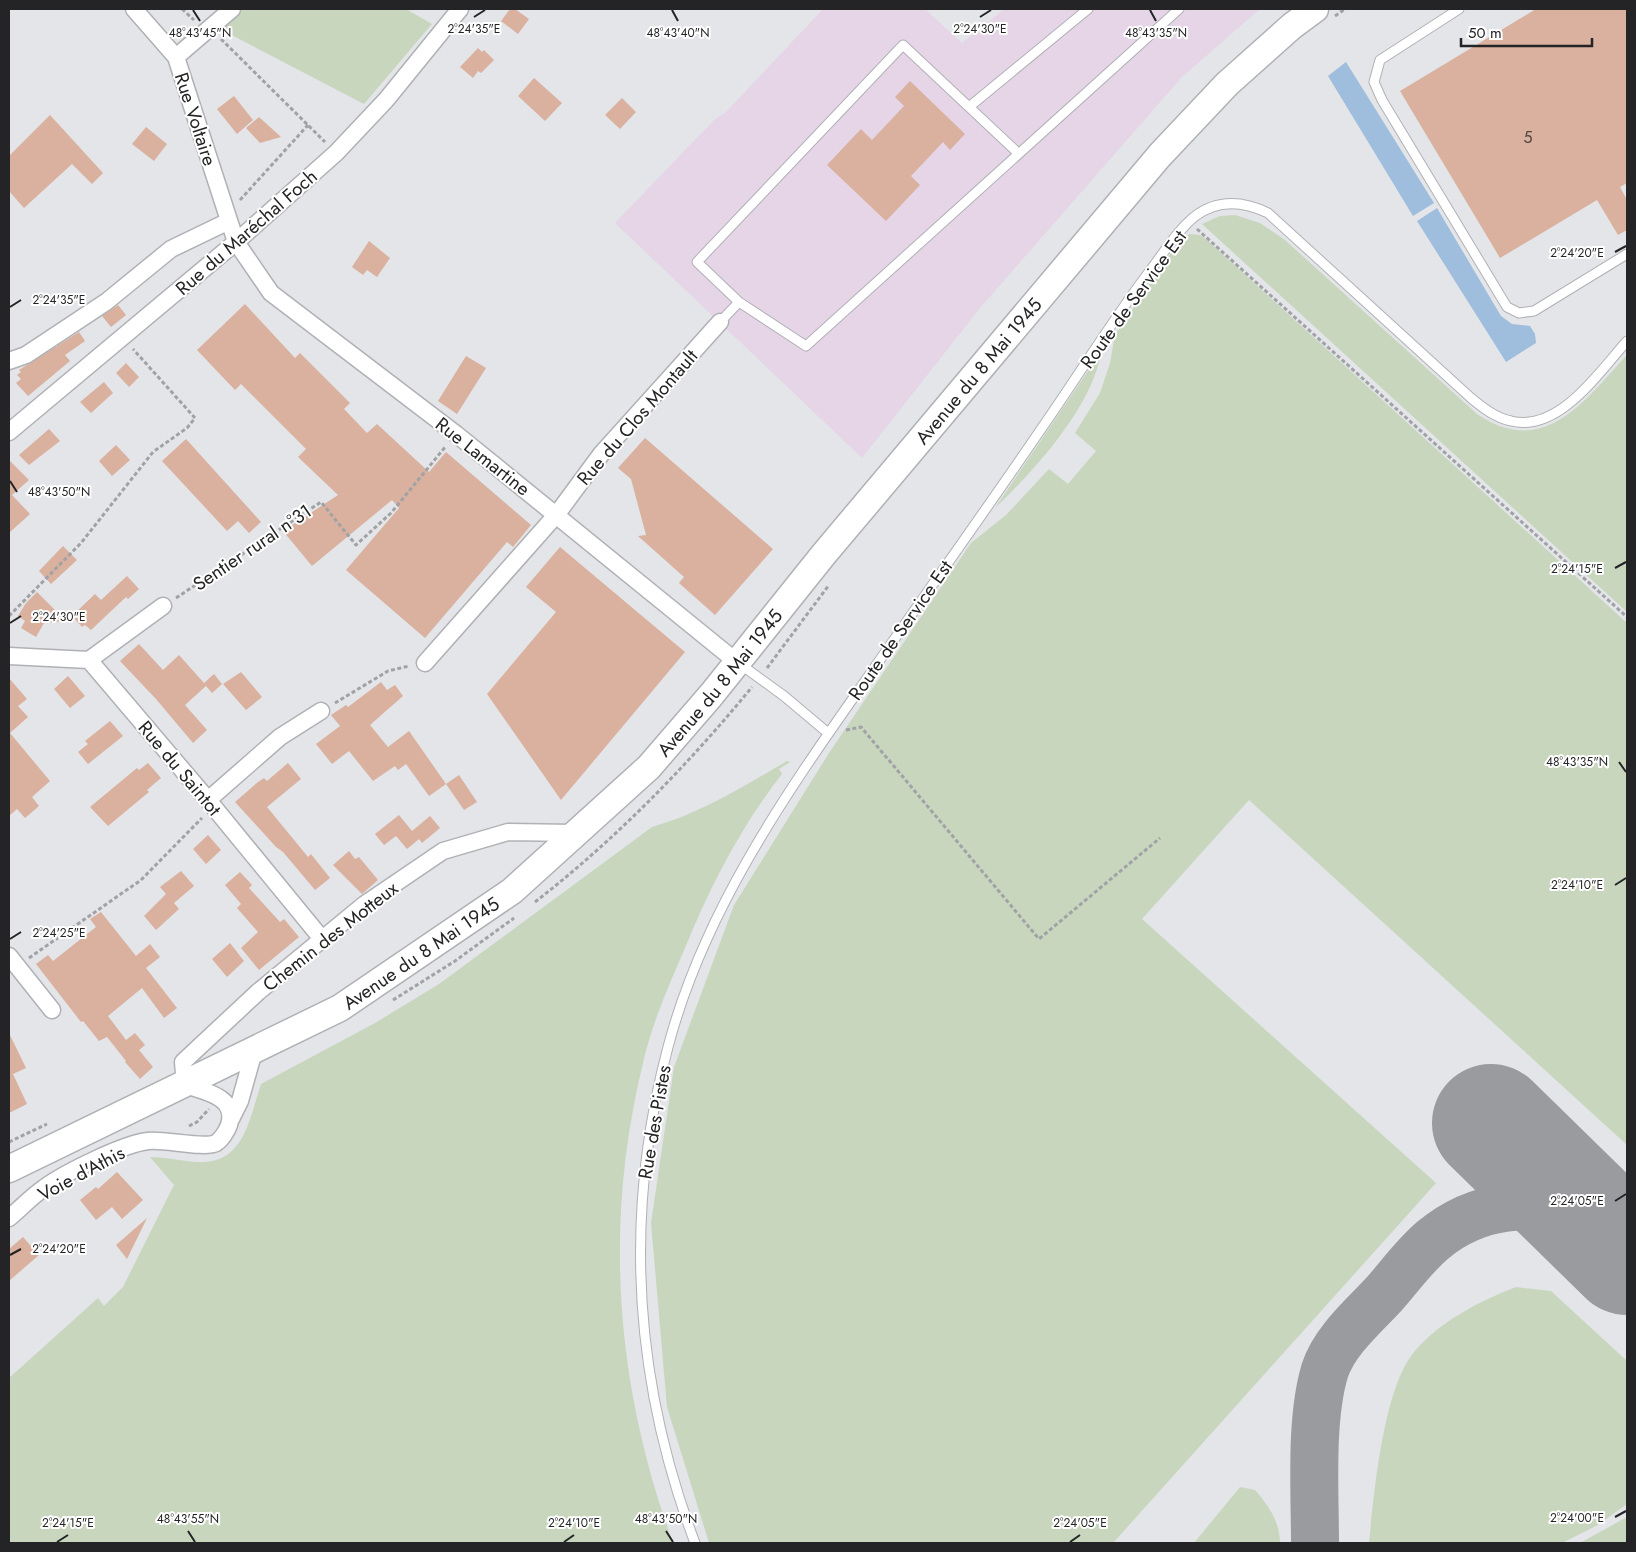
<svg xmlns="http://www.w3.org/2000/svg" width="1636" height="1552" viewBox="0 0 1636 1552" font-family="Jost,sans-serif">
  <rect width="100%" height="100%" fill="#e3e5e9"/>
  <path fill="#e5d5e7" d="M823 9H925L962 43 1004 9H1260L1182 77 980 308 862 458 615 223 714 120 727 111Z"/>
  <path fill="#c8d6be" d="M243 9H406L432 24 364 104 222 30Z
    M1235 215 1260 223 1285 240 1477 414C1544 460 1585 400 1627 355V612L1202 224 1220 216Z
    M1189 234 1200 235 1207 240 1627 623V1145L1249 800 1142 919 1436 1183 1113 1543H709L667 1407 651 1223 674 1067 734 905 829 753 971 543 1006 515 1049 469 1068 484 1096 451 1075 433 1100 393 1110 363 1115 335 1172 251Z
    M1101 352C1093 406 1034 471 995 508Z
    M787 761 790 762 779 769 782 774C741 826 710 887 685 948 669 985 652 1023 643 1063 603 1226 616 1386 673 1543H9V1378L98 1298 104 1306 123 1287 174 1185 150 1157C166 1157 181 1161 197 1162 244 1165 249 1120 261 1084L375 1023 439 984 652 827C701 813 744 786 787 761Z
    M1516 1287 1551 1291 1627 1361V1504L1598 1525 1562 1543H1369C1374 1495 1383 1389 1414 1352 1440 1321 1480 1301 1516 1287Z
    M1240 1487 1255 1490C1268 1505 1280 1522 1280 1543H1194Z
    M1627 1517V1543H1580Z"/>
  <path fill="#9fbddc" d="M1346 62 1434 203 1413 216 1328 76Z
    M1437 208 1501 316 1512 324 1530 326 1535 334 1536 343 1506 362 1417 221Z"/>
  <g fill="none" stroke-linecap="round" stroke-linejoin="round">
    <path stroke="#9a9b9e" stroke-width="48" d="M1315 1543C1315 1491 1310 1419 1325 1370 1335 1340 1364 1316 1385 1293 1400 1276 1415 1255 1433 1240 1475 1205 1535 1195 1585 1222 1600 1230 1613 1243 1626 1255"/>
    <path stroke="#9a9b9e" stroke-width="118" d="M1491 1123 1627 1256"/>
  </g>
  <path fill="#dab09e" d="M510 9H515L529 19 518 34 501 21Z
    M1536 9H1627V183L1620 187 1627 200V230L1618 235 1597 200 1500 258 1400 91Z
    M478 48 482 52 484 50 494 60 481 73 478 71 473 78 460 67Z
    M534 78 562 103 545 121 518 96Z
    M910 81 965 134 950 150 943 142 911 176 920 185 886 221 827 165 861 129 872 140 904 106 895 97Z
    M234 96 253 120 237 134 217 109Z
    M622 98 636 112 620 129 605 115Z
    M50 115 103 173 92 184 72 164 24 208 9 191V156Z
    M259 117 281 137 260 143 246 128Z
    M146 127 167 144 154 161 132 144Z
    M369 241 390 258 377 277 367 270 363 275 352 267Z
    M245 304 295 358 300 353 350 403 344 409 367 433 377 424 429 472 446 452 531 525 513 547 507 542 425 638 346 570 399 508 392 500 312 566 283 531 338 495 298 457 306 449 241 384 235 390 197 350Z
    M118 305 126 315 111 327 102 316Z
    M79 332 85 341 65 355 70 361 28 396 16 383 21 379 17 375 21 372 19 370Z
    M466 356 486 368 457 414 438 401Z
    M126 363 139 377 129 387 116 373Z
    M104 382 113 393 91 413 80 402Z
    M49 429 60 441 29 465 19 455Z
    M645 438 773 549 715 615 679 583 684 577 638 536 646 535 631 479 618 468Z
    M186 439 261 522 249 533 238 521 227 531 162 461Z
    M116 445 130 460 112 476 99 461Z
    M9 460 29 480 12 495 30 514 9 533Z
    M63 546 77 560 51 584 39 571Z
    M560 547 685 652 561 800 487 694 556 612 526 587Z
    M127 576 139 589 128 599 126 597 91 630 85 625 82 627 72 616 95 594 101 600Z
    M37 592 66 621 44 623 36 637 21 628 25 621 18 616 26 603Z
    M139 644 163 670 179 655 204 683 214 674 222 684 212 693 206 686 185 705 207 730 193 743 156 699 120 661Z
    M241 672 262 697 246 710 223 684Z
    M68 676 85 696 70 708 54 689Z
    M9 678 27 699 18 706 28 717 10 733 50 781 32 797 39 806 25 818 17 809 9 816Z
    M381 682 387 690 395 685 403 696 370 725 388 747 409 731 446 784 429 796 406 764 398 770 395 766 373 781 349 751 332 764 316 744 340 726 331 715 346 705 348 707Z
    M110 721 123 736 88 764 78 752 88 744 85 741Z
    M148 763 161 778 147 790 149 792 108 826 90 807 137 768 139 770Z
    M288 763 301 779 267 807 308 857 311 854 330 878 315 890 283 852 276 847 235 802 258 782 264 778 267 781Z
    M459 775 477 802 464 810 446 784Z
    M399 815 412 831 430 816 440 828 422 843 419 839 407 849 396 836 384 845 375 834Z
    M208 835 221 850 206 864 193 849Z
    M349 851 355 859 359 857 378 880 362 894 333 865Z
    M181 871 194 886 174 903 168 896 179 909 156 930 144 916 166 894 160 887Z
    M240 872 252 885 249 888 280 922 284 919 299 937 259 970 241 948 258 932 237 908 241 904 225 885Z
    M101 912 136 956 150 944 160 957 146 968 177 1008 164 1018 142 988 108 1016 126 1040 135 1033 145 1045 139 1050 153 1067 140 1079 125 1062 126 1061 107 1037 99 1041 83 1021 81 1022 36 964 48 955 53 961 96 927 90 919Z
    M230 943 244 961 227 977 212 959Z
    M9 1033 26 1068 13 1074 27 1104 9 1113Z
    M117 1172 143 1200 122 1219 112 1207 96 1220 80 1200 96 1187 98 1189Z
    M147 1218 127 1259 116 1245Z
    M23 1237 39 1255 9 1281V1249Z"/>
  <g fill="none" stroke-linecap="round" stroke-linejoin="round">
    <g stroke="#b0b1b5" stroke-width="11">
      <path id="lane" d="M1088 9 969 107 903 45 697 262 739 302 806 346 1179 9
        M1459 9 1380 60 1374 82 1382 100 1507 307 1519 313 1534 311 1627 254
        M969 107 1018 153
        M720 322 739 302
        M740 664 784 696 828 733
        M695 1543C634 1381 623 1216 668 1047 703 914 782 799 861 687 919 603 979 520 1037 435 1075 381 1109 325 1149 272 1163 254 1176 232 1194 217 1217 199 1243 201 1268 213L1471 398C1483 408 1496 418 1511 421 1559 433 1600 371 1627 341"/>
    </g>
    <g stroke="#b0b1b5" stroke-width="19">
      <path id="street" d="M134 9 176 57 236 242 271 293 456 434 738 663
        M176 57 232 9
        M9 361 26 355 106 302 171 249 229 221
        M9 432 236 242 336 153 386 100 460 9
        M9 656 89 660 208 800 322 939
        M89 660 163 606
        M425 663 557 514 602 453 720 322
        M208 800 280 737 321 711
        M9 956 52 1010
        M231 1119 240 1101 254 1051
        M9 1218C21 1208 31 1197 44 1188 64 1173 123 1144 148 1141 165 1139 204 1149 216 1143 221 1140 227 1131 229 1125 238 1097 204 1091 185 1085L183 1062 258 992 365 904 443 851 508 832 575 833"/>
    </g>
    <g stroke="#b0b1b5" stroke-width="29">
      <g id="primary">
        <path id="s1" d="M9 1169 340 1008 512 891 649 767 712 694 824 554 1160 155 1227 84 1292 26 1315 9"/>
      </g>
    </g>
    <path stroke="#a1a2a6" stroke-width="3" stroke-dasharray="4 2.5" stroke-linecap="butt" d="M182 9 194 20
      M1335 16 1345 9
      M221 39 325 142
      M240 200 308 125
      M1197 229 1627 617
      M176 598 321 502 356 545 391 513 446 446
      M9 616 81 543 153 452 187 428 195 418 133 349
      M767 668 829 585
      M335 703 388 671 409 666
      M846 730 861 727 1039 939 1160 838
      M535 902C616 839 687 766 752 687
      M29 958 141 880 202 818
      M393 1000 455 961 514 918
      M189 1126 197 1122 209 1109
      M9 1142 47 1124"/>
    <use href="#lane" stroke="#fff" stroke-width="9"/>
    <use href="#street" stroke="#fff" stroke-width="16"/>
    <use href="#primary" stroke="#fff" stroke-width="26"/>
  </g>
  <path fill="none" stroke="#242426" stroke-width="2" d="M193 10 200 21M672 10 678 21M1150 10 1156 21M474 17 485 10M980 17 991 10M1615 252 1626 246M10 307 21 300M10 481 17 492M1615 568 1626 562M10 623 21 616M1619 762 1626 772M1615 885 1626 878M10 939 21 932M1615 1201 1626 1194M10 1255 21 1249M1615 1517 1626 1511M188 1531 195 1542M666 1531 673 1542M57 1542 68 1535M564 1542 574 1535M1070 1542 1080 1535"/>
  <g text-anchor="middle" stroke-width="4" stroke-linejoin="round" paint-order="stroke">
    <g font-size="16" fill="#524744">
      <text x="1528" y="143">5</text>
    </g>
    <g font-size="19" fill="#242426" stroke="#fff">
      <text transform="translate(196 119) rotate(72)" y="7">Rue Voltaire</text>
      <text transform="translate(246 232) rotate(-41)" y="7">Rue du Maréchal Foch</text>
      <text transform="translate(1133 299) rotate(-54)" y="7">Route de Service Est</text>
      <text dy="7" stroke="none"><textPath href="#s1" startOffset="1276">Avenue du 8 Mai 1945</textPath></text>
      <text transform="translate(637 417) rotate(-49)" y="7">Rue du Clos Montault</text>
      <text transform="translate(483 456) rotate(38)" y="7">Rue Lamartine</text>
      <text transform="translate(252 547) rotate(-34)" y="7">Sentier rural n°31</text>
      <text transform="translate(900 630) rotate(-55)" y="7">Route de Service Est</text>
      <text dy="7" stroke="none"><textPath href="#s1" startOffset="871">Avenue du 8 Mai 1945</textPath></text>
      <text transform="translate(180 768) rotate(50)" y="7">Rue du Saintot</text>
      <text transform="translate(330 936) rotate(-38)" y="7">Chemin des Motteux</text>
      <text dy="7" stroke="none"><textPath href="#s1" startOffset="466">Avenue du 8 Mai 1945</textPath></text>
      <text transform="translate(654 1122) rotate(-80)" y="7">Rue des Pistes</text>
      <text transform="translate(81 1173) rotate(-28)" y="7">Voie d'Athis</text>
    </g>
  </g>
  <g font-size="12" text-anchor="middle" fill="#242426" stroke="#fff" stroke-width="4" stroke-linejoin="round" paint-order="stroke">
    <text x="474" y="33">2°24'35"E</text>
    <text x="980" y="33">2°24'30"E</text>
    <text x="200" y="37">48°43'45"N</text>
    <text x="678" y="37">48°43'40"N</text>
    <text x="1156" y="37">48°43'35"N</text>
    <text x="1577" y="257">2°24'20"E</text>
    <text x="59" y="304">2°24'35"E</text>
    <text x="59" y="496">48°43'50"N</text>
    <text x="1577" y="573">2°24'15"E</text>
    <text x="59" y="621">2°24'30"E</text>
    <text x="1577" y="766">48°43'35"N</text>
    <text x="1577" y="889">2°24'10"E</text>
    <text x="59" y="937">2°24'25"E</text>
    <text x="1577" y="1205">2°24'05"E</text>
    <text x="59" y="1253">2°24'20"E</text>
    <text x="1577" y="1522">2°24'00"E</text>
    <text x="188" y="1523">48°43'55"N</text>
    <text x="666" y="1523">48°43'50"N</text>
    <text x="68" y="1527">2°24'15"E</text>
    <text x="574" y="1527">2°24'10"E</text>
    <text x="1080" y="1527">2°24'05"E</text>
  </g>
  <rect width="1636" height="1552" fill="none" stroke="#242426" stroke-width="20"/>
  <path d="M1461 38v8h131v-8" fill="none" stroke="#242426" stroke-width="2.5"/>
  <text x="1468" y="38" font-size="15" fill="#242426" stroke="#ffffff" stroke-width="4" paint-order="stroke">50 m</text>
</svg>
